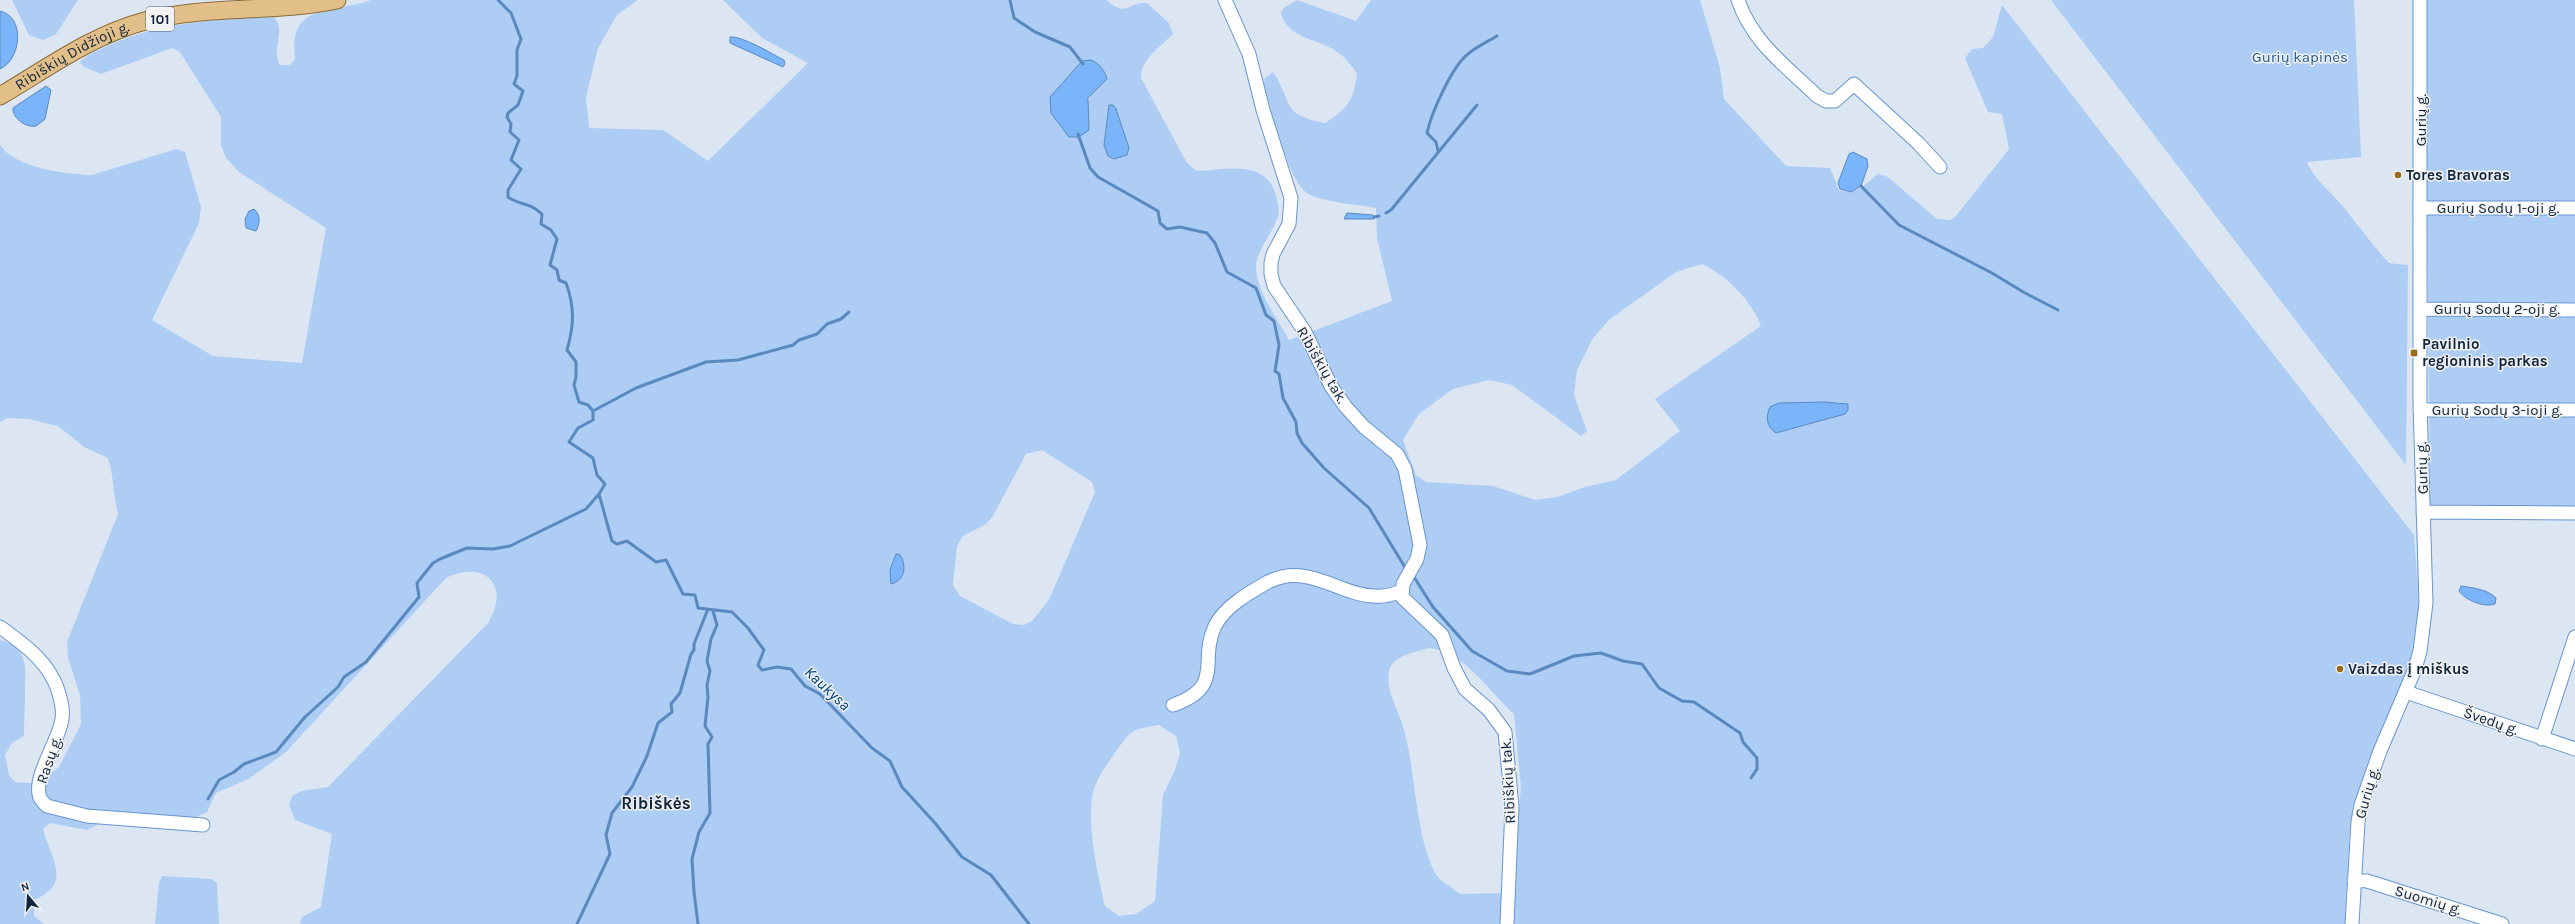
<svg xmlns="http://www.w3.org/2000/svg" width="2575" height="924" viewBox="0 0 2575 924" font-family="Karla,sans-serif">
  <rect width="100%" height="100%" fill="#dce6f3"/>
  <path fill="#adcdf4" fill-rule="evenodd" d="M12 0H78L56 34 43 40 29 35Z
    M371 0H638L617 15 598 48 586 97 589 128 663 130 708 161 808 63 762 38 723 0H1106C1127 18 1127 2 1147 3L1169 23 1173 34C1161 46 1140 60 1141 78L1187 163 1197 171C1225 170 1263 159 1275 192 1277 199 1280 208 1278 216 1274 231 1256 251 1256 266 1256 292 1277 317 1289 340L1392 301 1377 238 1376 208C1355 204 1329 203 1310 195 1289 186 1270 107 1264 84L1265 78 1273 72C1294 103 1279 114 1325 123 1348 108 1354 101 1357 73 1352 67 1347 59 1340 54 1322 38 1288 41 1281 13L1284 8 1297 0 1356 21 1371 0H1700L1720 68 1724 99 1786 166 1830 168 1839 190C1856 196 1865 184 1878 174L1888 177 1937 219 1950 220 1956 216 2009 149 2002 114 1988 112 1965 58 1972 49 1983 48 1993 37 2002 5 2414 535 2419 602 2416 638 2409 668 2386 719 2358 794 2350 824 2345 924H300L302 917 321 907 332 834 295 820 289 805 292 796 302 791 328 787 488 623C511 586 485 559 446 578L285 753 248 779 216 793 207 812 194 818 116 816 87 830 50 823 43 829C50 858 74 883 34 900V916L44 924H0V640C30 648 25 669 25 692 25 707 24 721 24 736L12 743 5 755 9 775 15 782 30 783 46 777 59 767 81 724 80 695 68 658 67 642 118 514C113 495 114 476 108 458L84 447 58 426 29 419 7 418 0 422V145C13 167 68 175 92 175L176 149 185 152 201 207 199 223 152 320 213 356 302 363 326 228 239 172 226 158 221 145V117L180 52 172 48 101 74 84 67 80 62C86 55 95 52 103 48 155 23 217 18 274 17 287 31 270 50 280 65H290L295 59C288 2 332 14 371 0ZM1091 60 1096 62 1105 74 1104 83C1088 92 1087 102 1089 120L1066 78ZM1109 105 1116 109 1118 118 1104 145ZM1702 264C1726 275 1752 301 1761 326L1655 399 1680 431 1616 480 1585 487 1557 497 1535 500 1493 486 1426 482 1416 475 1403 440 1419 414 1453 389 1489 380 1512 385 1581 436 1587 431 1574 395 1577 370 1593 338 1610 319 1676 272ZM1840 402 1832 418 1777 433 1771 430 1779 403ZM1042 450 1092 482 1095 492 1049 600 1032 621 1024 625 1013 624 960 596 953 585 957 546 963 536 986 524 993 516 1026 454ZM1430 648C1467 654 1488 691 1514 714L1521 787 1511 893 1460 894C1453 888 1439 881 1435 873 1415 834 1416 773 1404 730 1399 711 1385 690 1389 671 1392 656 1417 651 1430 648ZM1159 725 1176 736 1180 753 1175 770 1163 795 1155 901 1136 914 1119 916 1105 906C1098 876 1084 814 1095 786 1100 774 1107 764 1114 754 1132 730 1129 730 1159 725Z
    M2051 0H2354L2361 157 2307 162C2314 179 2328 189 2340 203 2357 223 2371 244 2389 263L2408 265 2406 465Z
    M2425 0H2575V519L2430 515Z
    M162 876 211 879 217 883 219 924H155L159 883Z"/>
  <path fill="#7ab4f9" stroke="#5a89c0" d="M0 11C26 17 21 60 0 69Z
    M730 37C743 36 772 54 784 60L785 64 783 67 730 43Z
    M1091 60C1099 63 1105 71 1107 79L1088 98 1089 130 1079 137H1069L1051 113 1050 97 1082 61Z
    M46 86 51 90 45 119 36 126C26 128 12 118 13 108Z
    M1109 105H1113L1116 109 1129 148 1127 155 1114 159 1108 156 1104 145Z
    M1853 152 1867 159 1868 166 1861 186 1851 192 1840 189 1838 183 1849 154Z
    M254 209C261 215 260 224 256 231L246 228 245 219 249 211Z
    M1347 213 1373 215 1374 219H1344Z
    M1826 402 1848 404V410L1845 414 1776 433C1767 427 1765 418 1770 407L1779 403Z
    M896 554 900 555C907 565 905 581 891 584L890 570Z
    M2461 586C2473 588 2487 589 2496 598L2495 604C2484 608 2465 600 2459 591Z"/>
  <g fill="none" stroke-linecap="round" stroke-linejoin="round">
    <path stroke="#5a89c0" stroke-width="3" d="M498 0 511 13 521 39 517 50V76L514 84 523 91 518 105 508 113 507 117 511 124 510 132 519 140 511 160 521 169 508 190V197C520 206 528 201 542 214L541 224 551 230 557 239 550 265 557 270 559 280 566 283C575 307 574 326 567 350L576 362V377L574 385 579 402 588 405 593 411V420L578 428 569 442 593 458 597 475 605 484 599 494 612 541 617 544 627 541 656 562 666 560 683 594 695 595 698 608 732 612 748 628 764 650 758 665 762 670 777 667 791 669 805 686 820 694 872 748 890 761 902 787 935 823 962 857 991 875 1029 924
      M1010 0 1014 18 1035 32 1070 47 1083 64
      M1078 134 1090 168 1098 177 1158 211 1160 223 1167 229 1180 227 1207 233 1215 243 1227 272 1256 288 1266 315 1274 321 1279 345 1275 371 1279 374 1283 398 1296 422 1297 433 1302 443 1324 468 1369 508 1406 569
      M1438 151 1436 142 1427 133C1431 114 1452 66 1468 54 1476 47 1487 42 1497 36
      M1861 186 1899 225 1992 273 2025 293 2058 310
      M1386 213 1391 210 1477 105
      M1374 217 1379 216
      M593 411 636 388 706 362 738 360 793 345 799 340 817 334 827 324 841 319 849 312
      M1414 577 1433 607 1472 651 1507 671 1530 674 1574 656 1601 653 1623 661 1642 664 1659 688 1682 701 1694 702 1740 733 1743 742 1757 758V769L1751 778
      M208 799 219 780 234 772 244 764 276 752 305 717 338 687 344 677 366 662 419 597 417 583 433 563 440 559 467 548 493 549 510 546 586 509 599 494
      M577 924 610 854 606 835 612 813 632 787 647 756 658 723 672 712 671 704 680 693 691 654 694 650V644L708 609
      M698 924 694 892 692 859 699 832 710 813 708 744 712 737 705 726 708 697 707 685 710 671 707 661 711 639 717 625 713 611"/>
    <g stroke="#6595ce" stroke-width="15">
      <path id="minor" d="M1225 0 1249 54 1263 110 1291 198 1289 224 1273 254 1271 263V274L1274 286 1305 332 1331 386 1345 406 1364 427 1397 454 1405 469 1420 545 1417 559 1403 584 1402 597 1442 635 1454 668 1465 689 1489 710 1505 732 1512 807 1507 924
        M1738 0C1752 42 1786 66 1817 96L1826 101H1835L1854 84 1918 143 1940 167
        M2420 208H2575
        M2420 309 2575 310
        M2420 410H2575
        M2423 512 2575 513
        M0 627C19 641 41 656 52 677 58 687 64 707 62 719 59 741 35 773 39 794 39 799 44 803 47 806L87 816 203 825
        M2406 692 2575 749
        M1173 705C1226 686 1198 661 1215 626 1224 607 1250 592 1268 582 1308 562 1339 595 1374 596 1384 597 1392 595 1401 591
        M2542 739 2575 637
        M2354 880 2367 881 2502 924
        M2352 924 2358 822 2361 805 2380 751 2415 669 2420 651 2426 603 2420 404V0"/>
    </g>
    <g stroke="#8c6c39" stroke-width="19">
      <g id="major">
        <path id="s1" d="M0 96C46 69 92 35 145 21 207 5 274 13 337 0"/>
      </g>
    </g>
    <use href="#minor" stroke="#fff" stroke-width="13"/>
    <use href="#major" stroke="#e2be88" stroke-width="17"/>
  </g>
  <g fill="#9a691c" stroke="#f2f2f2" stroke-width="1.5">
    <circle cx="2398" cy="175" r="4"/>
    <rect x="2410" y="349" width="8" height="8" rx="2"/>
    <circle cx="2340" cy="669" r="4"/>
  </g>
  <g text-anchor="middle" stroke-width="3" stroke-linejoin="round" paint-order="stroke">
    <rect fill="#f2f2f2" stroke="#546272" stroke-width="1" x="146" y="7" width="28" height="24" rx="3"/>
    <g font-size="14" font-weight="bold" fill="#10243b">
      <text x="160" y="24">101</text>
    </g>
    <g font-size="15" fill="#10243b" stroke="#f2f2f2">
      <text dy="5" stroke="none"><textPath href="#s1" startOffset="83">Ribiškių Didžioji g.</textPath></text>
      <text transform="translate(2421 120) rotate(-90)" y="5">Gurių g.</text>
      <text x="2498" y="213">Gurių Sodų 1-oji g.</text>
      <text x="2497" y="314">Gurių Sodų 2-oji g.</text>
      <text transform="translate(1322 365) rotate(60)" y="5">Ribiškių tak.</text>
      <text x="2497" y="415">Gurių Sodų 3-ioji g.</text>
      <text transform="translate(2422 468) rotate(-92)" y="5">Gurių g.</text>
      <text transform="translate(2491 721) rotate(19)" y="5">Švedų g.</text>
      <text transform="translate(49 760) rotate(-71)" y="5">Rasų g.</text>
      <text transform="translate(1508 781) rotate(-93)" y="5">Ribiškių tak.</text>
      <text transform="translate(2367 793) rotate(-74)" y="5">Gurių g.</text>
      <text transform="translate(2428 900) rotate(17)" y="5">Suomių g.</text>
    </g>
    <g font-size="15" fill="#1d5795" stroke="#f2f2f2">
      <text x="2300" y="62">Gurių kapinės</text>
    </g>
    <g font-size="15" font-weight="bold" fill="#10243b" stroke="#f2f2f2" text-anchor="start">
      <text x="2406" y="180">Tores Bravoras</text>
      <text x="2422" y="349">Pavilnio<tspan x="2422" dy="17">regioninis parkas</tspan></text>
      <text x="2348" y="674">Vaizdas į miškus</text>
    </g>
    <g font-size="16" font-style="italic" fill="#00417c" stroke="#f2f2f2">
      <text transform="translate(828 688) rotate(43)" y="6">Kaukysa</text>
    </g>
    <g font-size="17" font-weight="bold" fill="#10243b" stroke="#f2f2f2">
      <text x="656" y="809">Ribiškės</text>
    </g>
  </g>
  <g transform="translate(28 896) rotate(342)" stroke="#f2f2f2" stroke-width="3" paint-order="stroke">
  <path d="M0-3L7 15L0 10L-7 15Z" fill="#10243b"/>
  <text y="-6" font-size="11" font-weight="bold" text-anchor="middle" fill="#10243b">N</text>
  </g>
</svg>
